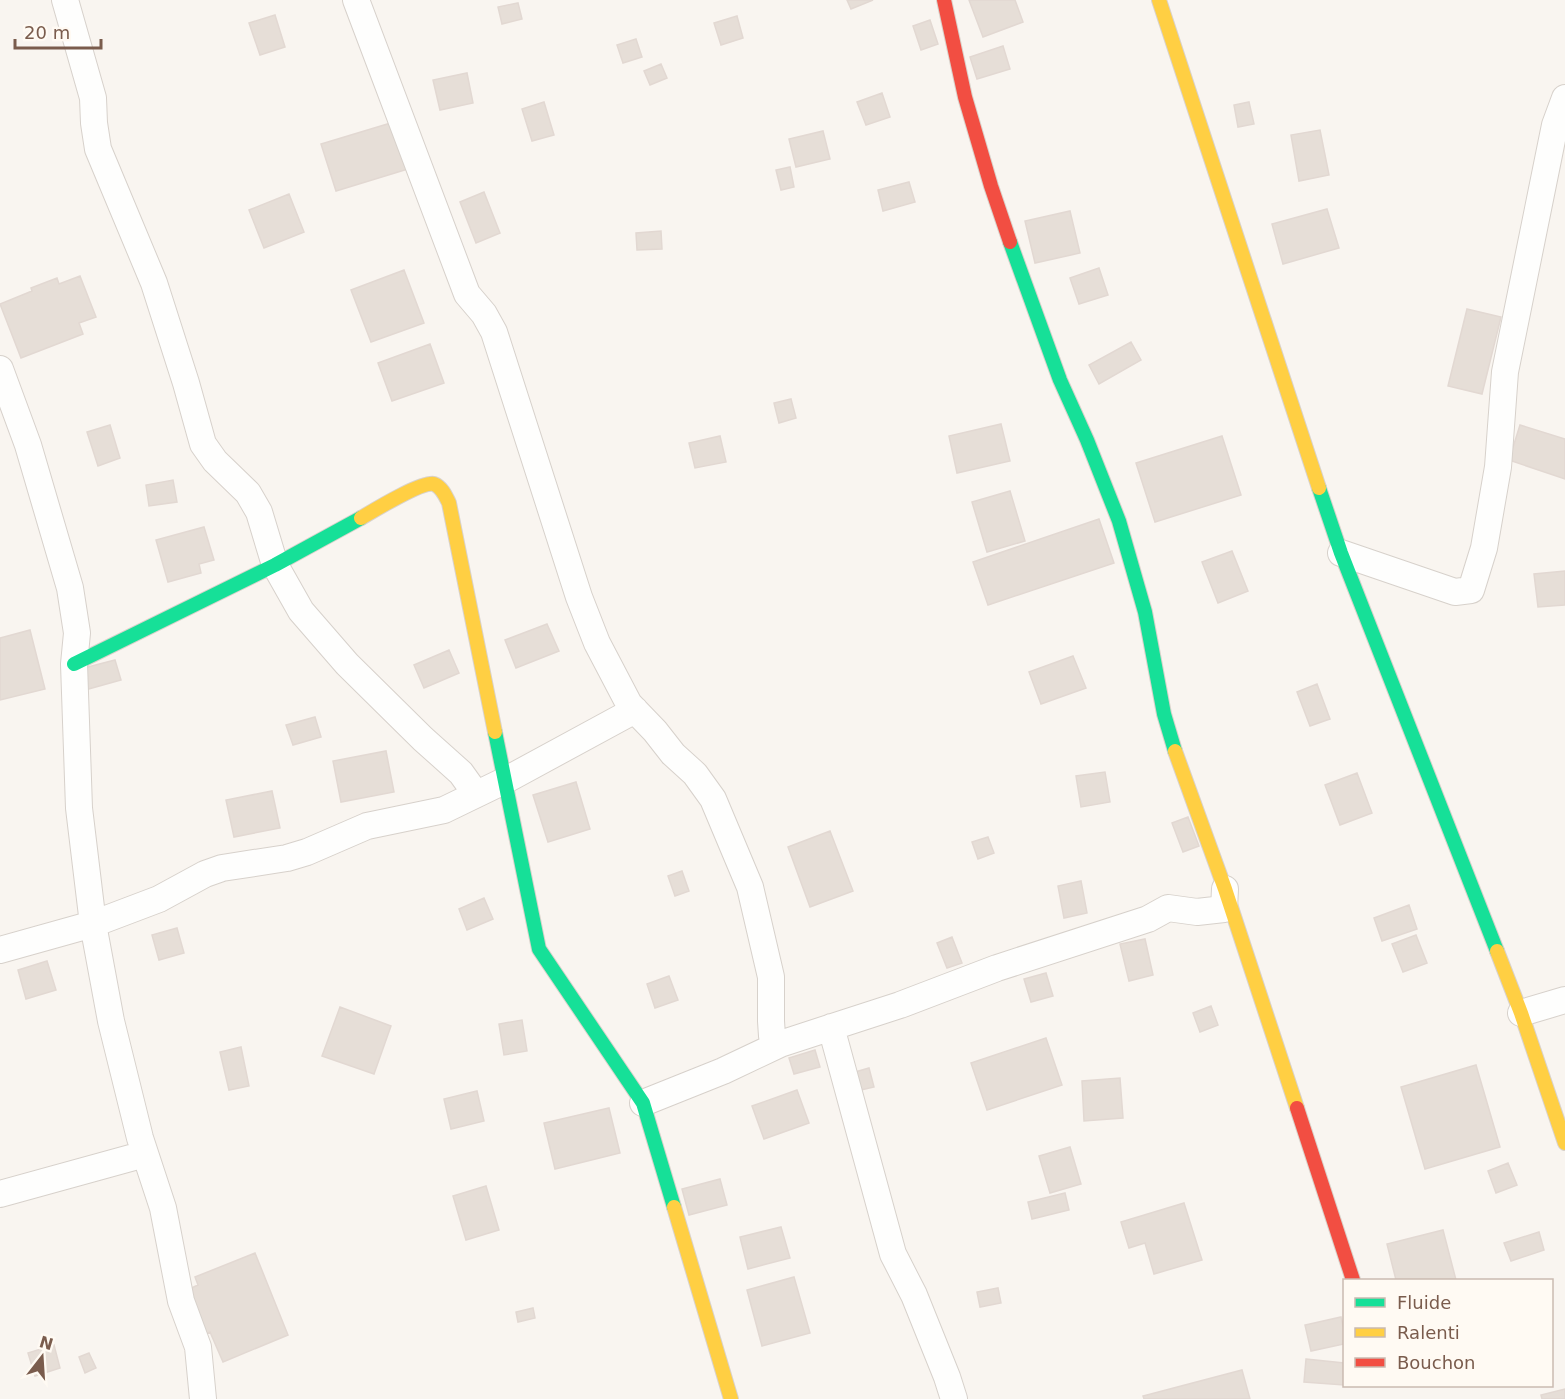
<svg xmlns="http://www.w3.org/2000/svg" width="1565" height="1399" viewBox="0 0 1565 1399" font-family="'DejaVu Sans',sans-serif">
  <rect width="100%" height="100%" fill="#f9f5f0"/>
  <path fill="#e6ded7" stroke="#e2d8d2" stroke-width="1.5" d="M847 0H873L851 9Z
    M969 0H1015L1023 22 983 37Z
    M518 3 522 19 502 24 498 7Z
    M275 15 285 47 260 55 249 23Z
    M737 16 743 38 721 45 714 23Z
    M930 20 938 44 921 50 913 26Z
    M636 39 642 57 623 63 617 45Z
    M1003 46 1010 69 977 79 970 57Z
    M661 64 667 78 650 85 644 71Z
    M467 73 473 103 440 110 433 80Z
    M882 93 890 117 866 125 857 102Z
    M544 102 554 135 532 141 522 109Z
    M1249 102 1254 124 1238 127 1234 105Z
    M394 122 408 169 336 191 321 144Z
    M1320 130 1329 175 1299 181 1291 135Z
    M823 131 830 159 796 167 789 139Z
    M790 167 794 187 781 190 776 170Z
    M909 182 915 202 883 211 878 190Z
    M484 192 500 233 476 243 460 202Z
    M289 194 304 232 264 248 249 210Z
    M1327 209 1339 248 1283 264 1272 224Z
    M1070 211 1080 253 1035 263 1025 221Z
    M661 231 662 249 637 250 636 233Z
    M1099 268 1108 295 1079 304 1070 278Z
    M404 270 424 323 371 342 351 290Z
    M80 276 96 317 79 323 83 334 21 358 0 304 32 291 31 288 57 278 59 284Z
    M1467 309 1501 317 1482 394 1448 386Z
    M1131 342 1141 360 1099 384 1089 365Z
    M430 344 444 383 392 401 378 363Z
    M791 399 796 418 779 423 774 403Z
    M1001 424 1010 461 957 473 949 436Z
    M110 425 120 458 98 466 87 432Z
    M1520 425 1565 439V479L1509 460Z
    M720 436 726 462 695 468 689 443Z
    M1222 436 1241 495 1155 522 1136 463Z
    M173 480 177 502 149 506 146 485Z
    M1010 491 1025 541 987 552 972 502Z
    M1099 519 1114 563 988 605 973 562Z
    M204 527 214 560 199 564 201 573 168 582 156 540Z
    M1232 551 1248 591 1218 603 1202 562Z
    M1565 571V605L1538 607 1534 574Z
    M547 624 559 651 516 668 505 640Z
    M30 630 45 689 0 700V638Z
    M449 650 459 673 424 688 414 665Z
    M1073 656 1086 688 1041 704 1029 672Z
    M115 660 121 680 85 690 80 669Z
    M1317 684 1330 719 1310 726 1297 692Z
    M315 717 321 737 293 745 286 725Z
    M386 751 394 792 341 802 333 761Z
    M1105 772 1110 802 1081 807 1076 776Z
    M1357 773 1372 813 1340 825 1325 785Z
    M576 782 590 829 548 842 533 795Z
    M272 791 280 828 234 837 226 800Z
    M1188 817 1199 846 1183 852 1172 823Z
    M830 831 853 891 810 907 788 847Z
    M988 837 994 853 978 859 972 842Z
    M682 871 689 891 675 896 668 876Z
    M1081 881 1087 913 1064 918 1058 886Z
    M484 898 493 919 467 930 459 909Z
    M1409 905 1417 929 1382 941 1374 918Z
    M177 928 184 953 159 960 152 935Z
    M1416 935 1427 963 1403 972 1392 944Z
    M952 937 962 963 947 968 937 943Z
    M1145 939 1153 975 1129 981 1120 944Z
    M47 961 56 990 26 999 18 970Z
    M1046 973 1053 996 1031 1002 1024 979Z
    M669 976 678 1000 655 1008 647 984Z
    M1211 1006 1218 1025 1200 1032 1193 1013Z
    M340 1007 391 1026 374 1074 322 1056Z
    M522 1020 527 1051 504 1055 499 1024Z
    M1046 1038 1062 1085 987 1110 971 1063Z
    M241 1047 249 1086 229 1090 220 1052Z
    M815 1050 820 1067 794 1074 789 1058Z
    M1476 1065 1500 1147 1425 1169 1401 1087Z
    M869 1068 874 1087 852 1092 848 1074Z
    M1120 1078 1123 1118 1084 1121 1082 1081Z
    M797 1090 809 1123 764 1139 752 1106Z
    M477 1091 484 1121 451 1129 444 1099Z
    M609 1108 620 1153 555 1169 544 1123Z
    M1070 1147 1081 1184 1050 1193 1039 1156Z
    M1508 1163 1517 1185 1496 1193 1488 1171Z
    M720 1179 727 1205 689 1215 682 1189Z
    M486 1186 499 1230 466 1240 453 1196Z
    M1065 1193 1069 1210 1032 1219 1028 1202Z
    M1184 1203 1202 1260 1154 1274 1145 1243 1129 1248 1121 1222Z
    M781 1227 790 1258 748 1269 740 1237Z
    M1443 1230 1456 1280H1396L1387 1244Z
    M1539 1232 1544 1250 1511 1261 1504 1243Z
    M255 1253 288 1335 223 1362 210 1332 203 1335 185 1291 198 1285 195 1277Z
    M794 1277 810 1333 762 1346 747 1290Z
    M998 1288 1001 1303 980 1307 977 1292Z
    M533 1308 535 1318 518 1322 516 1312Z
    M1341 1317 1344 1330V1344L1311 1351 1305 1325Z
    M54 1345 60 1368 35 1376 28 1353Z
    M89 1353 96 1368 85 1373 79 1357Z
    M1306 1359 1344 1363V1385L1304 1382Z
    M1242 1370 1250 1399H1144L1143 1396Z
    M1565 1389V1399H1542L1541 1395Z"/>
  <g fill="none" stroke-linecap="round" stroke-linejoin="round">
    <g stroke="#d7d1cb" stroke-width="28">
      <path id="street" d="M65 0 93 98 94 123 98 149 154 283 186 383 203 444 215 461 248 493 259 512 275 565 301 611 347 664 423 739 461 773 476 794
        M356 0 467 294 484 314 494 332 579 597 597 643 629 704 655 731 673 754 695 774 713 799 750 887 771 977V1021L772 1036 780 1044 723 1071 643 1103
        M0 369 28 445 70 588 77 633 74 664 79 808 93 924 111 1021 140 1138 163 1208 181 1301 198 1347 203 1399
        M1341 553 1455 592 1471 590 1484 548 1498 467 1505 372 1555 125 1565 98
        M0 950 93 924 159 899 205 874 222 868 287 858 307 852 367 826 444 810 506 780 635 710
        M1521 1013 1565 1000
        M831 1027 893 1254 914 1295 947 1377 954 1399
        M780 1044 900 1005 997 968 1148 919 1168 908 1197 912 1224 909 1225 889
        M0 1194 145 1154"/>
    </g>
    <g stroke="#d9d2cb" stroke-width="16">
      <path id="fast" d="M1010 242 1060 380 1087 440 1119 521 1145 612 1164 714 1175 751
        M1319 488 1341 553 1497 951
        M74 664 275 565 361 518
        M495 732 539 949 643 1103 674 1207"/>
    </g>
    <g stroke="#d9d2cb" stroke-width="16">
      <path id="slow" d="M1159 0 1319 488
        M361 518C373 511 422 481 434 484 442 487 446 497 449 503L495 732
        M1175 751 1225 889 1297 1108
        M1497 951 1521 1013 1565 1143
        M674 1207 731 1399"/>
    </g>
    <g stroke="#d9d2cb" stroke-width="16">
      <path id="jam" d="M944 0 965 97 991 186 1010 242
        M1297 1108 1353 1280"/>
    </g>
    <use href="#street" stroke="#fefefd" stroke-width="26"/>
    <use href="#fast" stroke="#16e098" stroke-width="14"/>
    <use href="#slow" stroke="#ffcf43" stroke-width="14"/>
    <use href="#jam" stroke="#f24e42" stroke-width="14"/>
  </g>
  <rect x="1343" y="1279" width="210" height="108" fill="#fffaf3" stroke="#cabbb1" stroke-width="1.5"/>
  <rect x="1355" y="1298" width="30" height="9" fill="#16e098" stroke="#cabbb1" stroke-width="1.5"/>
  <text x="1397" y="1309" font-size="18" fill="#7a5c4d">Fluide</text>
  <rect x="1355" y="1328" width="30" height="9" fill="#ffcf43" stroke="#cabbb1" stroke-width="1.5"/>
  <text x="1397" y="1339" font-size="18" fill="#7a5c4d">Ralenti</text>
  <rect x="1355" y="1358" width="30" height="9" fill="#f24e42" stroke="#cabbb1" stroke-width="1.5"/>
  <text x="1397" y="1369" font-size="18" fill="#7a5c4d">Bouchon</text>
  <g transform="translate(42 1357) rotate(17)" stroke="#fffaf3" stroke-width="4.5" paint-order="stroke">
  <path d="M0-4.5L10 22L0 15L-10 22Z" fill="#7a5c4d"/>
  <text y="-9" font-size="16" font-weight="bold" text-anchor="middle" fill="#7a5c4d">N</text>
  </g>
  <path d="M15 39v9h86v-9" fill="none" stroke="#7a5c4d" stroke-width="3"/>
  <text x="24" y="39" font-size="18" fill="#7a5c4d" stroke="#fffaf3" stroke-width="4.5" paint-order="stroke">20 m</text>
</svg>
